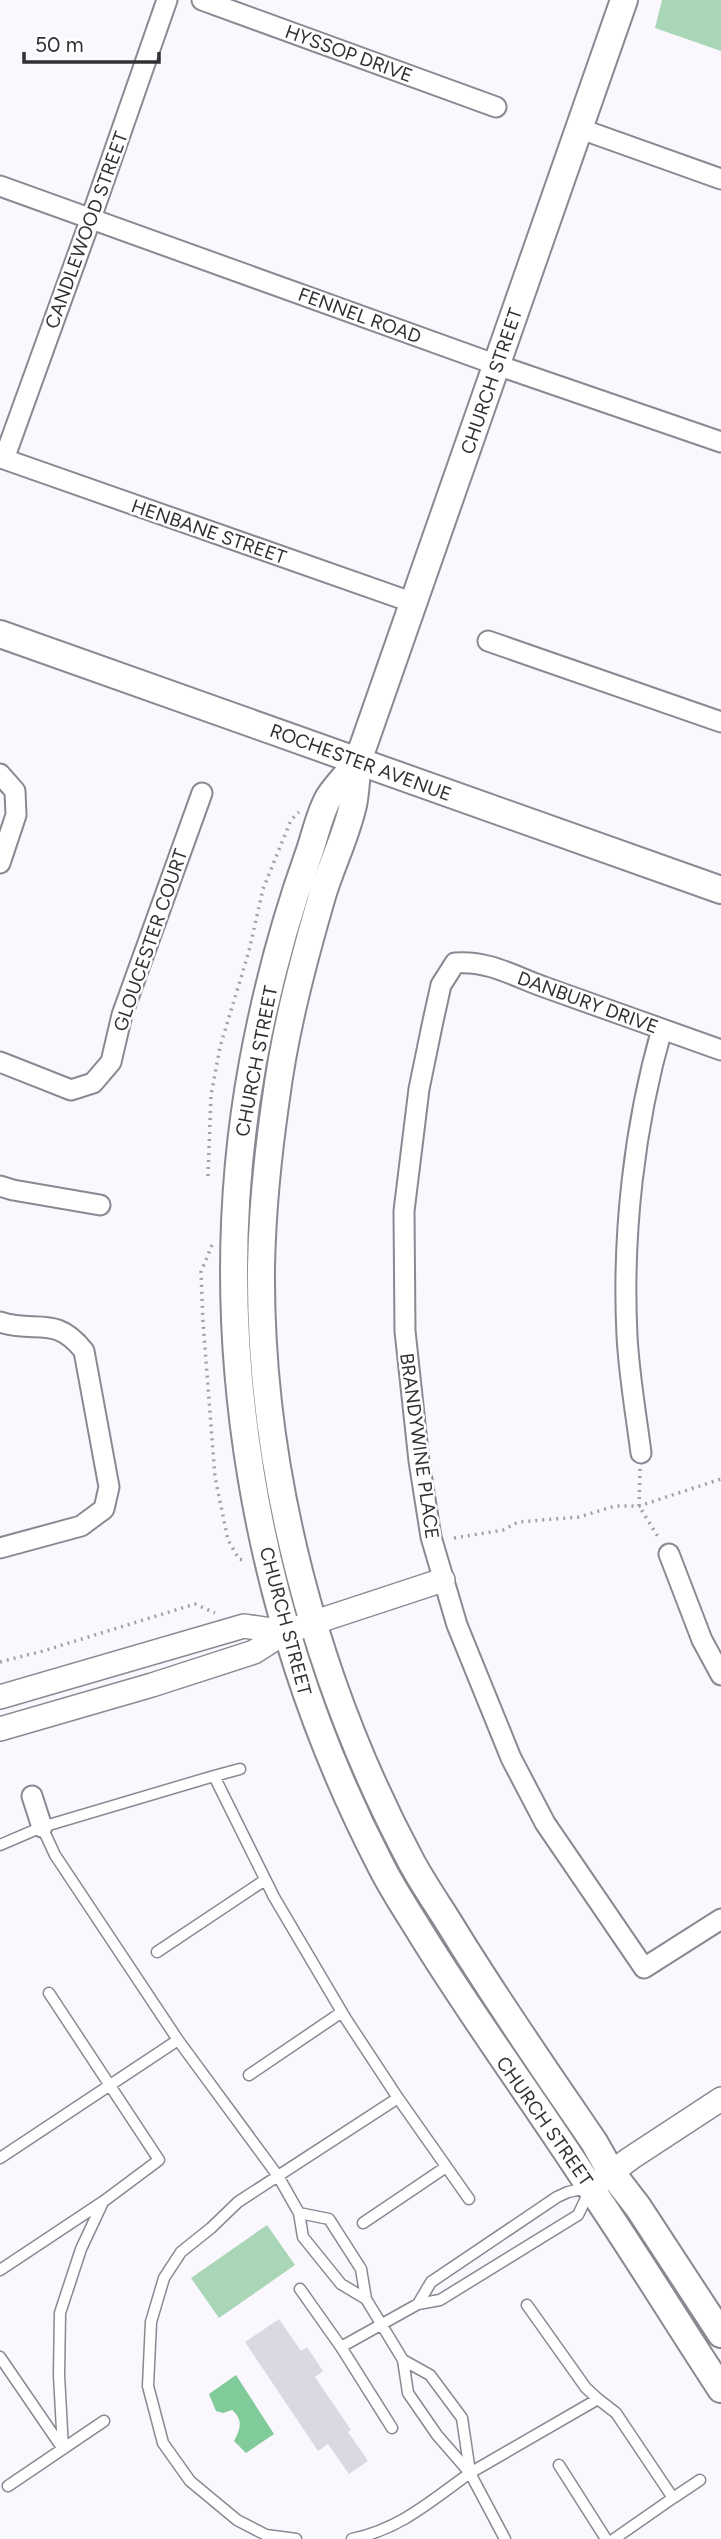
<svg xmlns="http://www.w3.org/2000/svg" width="721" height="2539" viewBox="0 0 721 2539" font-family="Figtree,sans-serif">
  <rect width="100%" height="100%" fill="#faf7fe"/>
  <path fill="#a8d6b6" d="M662 0H721V51L655 28Z
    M267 2225 295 2265 219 2318 191 2278Z"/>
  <path fill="#81ca99" d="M236 2375 274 2434 246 2453 234 2441C240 2430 244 2420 232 2410L223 2413 216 2411 209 2394Z"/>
  <path fill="#dcd8e2" d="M279 2319 301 2351 307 2347 323 2371 315 2377 351 2430 348 2432 368 2461 349 2474 328 2444 318 2451 245 2342Z"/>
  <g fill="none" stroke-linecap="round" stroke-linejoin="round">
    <g stroke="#8c8891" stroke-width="13">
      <path id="service" d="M214 1776 240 1769
        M0 1845 42 1827 214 1776 274 1897 346 2019 398 2098 238 2202 211 2228 181 2252 164 2278 151 2322 148 2386 163 2443 190 2481 237 2520 266 2535 296 2539
        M157 1952 265 1880
        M178 2040 278 2176 299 2213 303 2237 341 2284 366 2299
        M249 2075 342 2012
        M398 2098 469 2199
        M0 2158 178 2040 55 1855 42 1827
        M299 2213 329 2219 361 2269 366 2299 403 2360 408 2393 437 2435 470 2473
        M363 2223 446 2167
        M0 2270 104 2201 159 2160 49 1993
        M300 2289 341 2347 392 2428
        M418 2304 431 2282 557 2197 568 2192 587 2188
        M341 2347 418 2304 440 2300 578 2215 590 2190
        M0 2357 63 2449 59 2375 60 2313 81 2249 103 2202
        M403 2360 430 2375 462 2418 470 2472
        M598 2399 616 2413 673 2498 614 2539
        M559 2465 606 2539
        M470 2473 598 2399 586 2388 527 2305
        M8 2486 104 2421
        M673 2498 700 2480
        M352 2539C400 2529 431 2501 470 2473L505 2539"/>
    </g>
    <g stroke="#8c8891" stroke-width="23">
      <path id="minor" d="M167 0 91 218 4 459 414 603
        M202 0 496 107
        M578 128 721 179
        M0 186 497 365 721 442
        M488 641 721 722
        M0 774 15 791 16 815 0 863
        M721 1050C663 1029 605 1009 547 988 515 977 489 960 455 963L441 985 433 1021 419 1089 404 1211 405 1331 419 1461 431 1537 457 1625 511 1758 545 1823 644 1968 721 1919
        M0 1062 71 1090 93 1083 111 1062 122 1015 202 793
        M0 1186 13 1190 100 1205
        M0 1322C36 1334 55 1314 84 1351L109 1487 104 1509 81 1526 0 1548
        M641 1453C636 1414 629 1375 627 1336 622 1235 634 1126 662 1029
        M669 1554 702 1640 721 1675
        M32 1796 42 1827"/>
    </g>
    <g stroke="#8c8891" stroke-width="26">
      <path id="tertiary" d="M0 1697 244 1626 285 1632
        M0 1729 152 1685 254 1652 285 1632 443 1580
        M596 2184 631 2158 721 2099"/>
    </g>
    <g stroke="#8c8891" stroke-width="30">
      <path id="secondary" d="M624 0 358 761C356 776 356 791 353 805 346 836 331 866 322 896 303 962 285 1029 276 1098 268 1153 262 1211 261 1267 259 1471 316 1684 412 1863 424 1885 438 1905 451 1926 496 2000 545 2070 594 2142L611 2172 638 2207 721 2334
        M0 634 721 890
        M357 763C348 774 337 785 329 797 319 814 315 837 308 856 284 923 266 992 253 1062 203 1333 255 1623 381 1866 393 1890 408 1912 422 1935 475 2021 535 2102 590 2187 635 2253 677 2322 721 2389"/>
    </g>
    <path stroke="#a2a0a6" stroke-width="3.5" stroke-dasharray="2 5" stroke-linecap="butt" d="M208 1176 211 1095 220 1047 249 951 263 889 291 820 299 812
      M212 1245 201 1272 203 1322 215 1477 228 1540 239 1559 246 1561
      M640 1469 639 1506 660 1540
      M454 1538 503 1530 518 1522 579 1517 615 1506H639L721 1479
      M0 1662 43 1651 195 1604 215 1613"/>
    <use href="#service" stroke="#fff" stroke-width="10"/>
    <use href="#minor" stroke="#fff" stroke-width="19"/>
    <use href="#tertiary" stroke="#fff" stroke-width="23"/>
    <use href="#secondary" stroke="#fff" stroke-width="26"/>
  </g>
  <g text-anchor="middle" stroke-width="5" stroke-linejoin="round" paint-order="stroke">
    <g font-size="19" fill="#323034" stroke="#fff">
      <text transform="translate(349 53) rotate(20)" y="7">HYSSOP DRIVE</text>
      <text transform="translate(86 230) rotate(-70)" y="7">CANDLEWOOD STREET</text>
      <text transform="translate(360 315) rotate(20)" y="7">FENNEL ROAD</text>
      <text transform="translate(491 381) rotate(-71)" y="7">CHURCH STREET</text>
      <text transform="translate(209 531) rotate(19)" y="7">HENBANE STREET</text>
      <text transform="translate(361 762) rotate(20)" y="7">ROCHESTER AVENUE</text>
      <text transform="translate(150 940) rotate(-71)" y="7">GLOUCESTER COURT</text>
      <text transform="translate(588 1002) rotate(20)" y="7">DANBURY DRIVE</text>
      <text transform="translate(256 1061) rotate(-79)" y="7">CHURCH STREET</text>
      <text transform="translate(420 1446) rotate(82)" y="7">BRANDYWINE PLACE</text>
      <text transform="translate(286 1621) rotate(75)" y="7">CHURCH STREET</text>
      <text transform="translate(545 2121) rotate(55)" y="7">CHURCH STREET</text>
    </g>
  </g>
  <path d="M24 52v10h135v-10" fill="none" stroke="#323034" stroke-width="3.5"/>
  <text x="35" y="52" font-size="21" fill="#323034" stroke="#ffffff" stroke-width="5" paint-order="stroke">50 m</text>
</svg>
